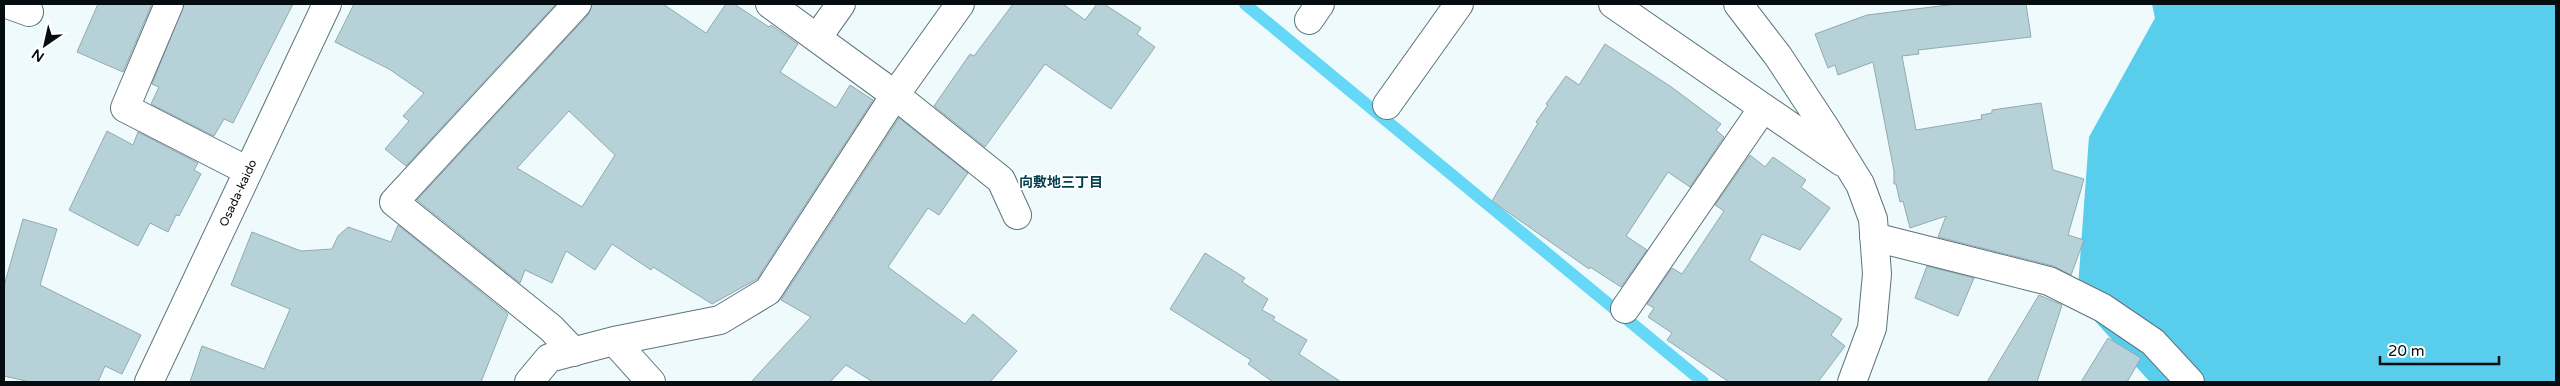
<svg xmlns="http://www.w3.org/2000/svg" width="2560" height="386" viewBox="0 0 2560 386" font-family="'Varela Round','Noto Sans JP',sans-serif">
  <rect width="100%" height="100%" fill="#effafd"/>
  <path fill="#58cdec" d="M2152 4H2556V382H2150L2077 301 2089 137 2155 18Z"/>
  <g fill="none" stroke-linecap="round" stroke-linejoin="round">
    <path stroke="#65d8f8" stroke-width="12" d="M1245 4 1703 382"/>
  </g>
  <path fill="#b7d1d9" stroke="#91aab2" fill-rule="evenodd" d="M98 4H152L123 72 77 52Z
    M184 4H293L233 123 224 119 214 136 151 104 159 87 152 84Z
    M354 4H556L406 166 385 149 409 121 403 116 424 93 389 69 335 42Z
    M592 4H663L706 33 726 4H734L769 27 771 25 798 44 780 72 836 108 850 85 873 100 757 279 712 304 653 267 651 270 612 244 595 270 566 251 552 283 525 270 520 283 417 200 588 15ZM569 111 615 155 582 207 517 168Z
    M1013 4H1063L1085 20 1097 4H1104L1141 28 1137 34 1155 47 1111 109 1045 64 985 147 934 106 970 54 974 56Z
    M1956 4H2026L2031 37 1918 50 1919 54 1902 56 1916 130 1982 119 1981 115 1992 113V110L2041 103 2053 170 2084 179 2068 235 2084 240 2071 275 2053 266 1938 237 1946 216 1910 228 1903 201 1900 202 1896 184H1894V171L1873 62 1838 75 1835 65 1828 68 1815 34 1867 15Z
    M1605 44 1670 86 1721 124 1716 130 1724 137 1690 187 1668 172 1626 236 1647 250 1621 287 1590 267 1589 269 1492 201 1538 123 1536 122 1548 105 1546 104 1566 76 1579 85Z
    M899 118 968 173 939 215 928 208 888 267 965 324 973 314 1017 351 990 382H873L846 365 830 382H751L811 317 781 300Z
    M107 131 133 145 138 132 198 163 194 170 201 174 179 216 176 215 168 232 150 223 138 246 69 210Z
    M1750 155 1765 167 1773 157 1806 180 1801 187 1830 208 1800 250 1762 234 1749 260 1842 319 1831 335 1845 346 1818 382H1729L1667 340 1672 333 1648 317 1654 308 1647 304 1672 268 1682 274 1724 211 1715 205Z
    M23 219 57 229 40 285 141 335 122 374 105 366 98 382H30L4 376V286Z
    M398 225 508 314 481 382H190L202 346 264 369 290 309 231 285 252 232 301 251 332 249 338 236 348 227 391 242Z
    M1205 253 1245 278 1242 282 1268 299 1262 310 1275 317 1273 320 1307 340 1299 354 1341 382H1273L1248 364 1251 360 1170 309Z
    M1927 266 1974 278 1958 316 1915 298Z
    M2039 295 2062 305 2037 382H1987Z
    M2108 338 2141 358 2127 382H2081Z"/>
  <g fill="none" stroke-linecap="round" stroke-linejoin="round">
    <g stroke="#5c747b" stroke-width="30">
      <path id="minor" d="M7 4 29 12
        M169 4 125 108 248 171
        M770 4 895 95 1001 180 1017 215
        M1613 4 1842 162
        M1738 4 1778 56 1824 126 1860 184 1873 219 1877 274 1872 328 1852 382
        M1309 20 1320 4
        M817 38 841 4
        M1387 105 1459 4
        M1874 237 2049 281 2103 308 2153 342 2190 382
        M1625 309 1763 108
        M614 341 651 382
        M574 352 551 328 394 202 577 4
        M529 382 549 358 614 341 720 320 768 291 895 95 960 4"/>
    </g>
    <g stroke="#5c747b" stroke-width="30">
      <path id="secondary" d="M149 382 327 4"/>
    </g>
    <use href="#minor" stroke="#fff" stroke-width="28"/>
    <use href="#secondary" stroke="#fff" stroke-width="28"/>
  </g>
  <g text-anchor="middle" stroke-width="4" stroke-linejoin="round" paint-order="stroke">
    <g font-size="12" fill="#050d10" stroke="#fff">
      <text transform="translate(238 193) rotate(-65)" y="4">Osada-kaido</text>
    </g>
    <g font-size="14" font-weight="bold" fill="#023f4c" stroke="#fff">
      <text x="1061" y="187">向敷地三丁目</text>
    </g>
  </g>
  <rect width="2560" height="386" fill="none" stroke="#050d10" stroke-width="10"/>
  <g transform="translate(45 45) rotate(214)" stroke="#ffffff" stroke-width="4" paint-order="stroke">
  <path d="M0-4L9 19L0 12L-9 19Z" fill="#050d10"/>
  <text y="-8" font-size="14" font-weight="bold" text-anchor="middle" fill="#050d10">N</text>
  </g>
  <path d="M2380 356v8h119v-8" fill="none" stroke="#050d10" stroke-width="2.5"/>
  <text x="2388" y="356" font-size="15" fill="#050d10" stroke="#ffffff" stroke-width="4" paint-order="stroke">20 m</text>
</svg>
